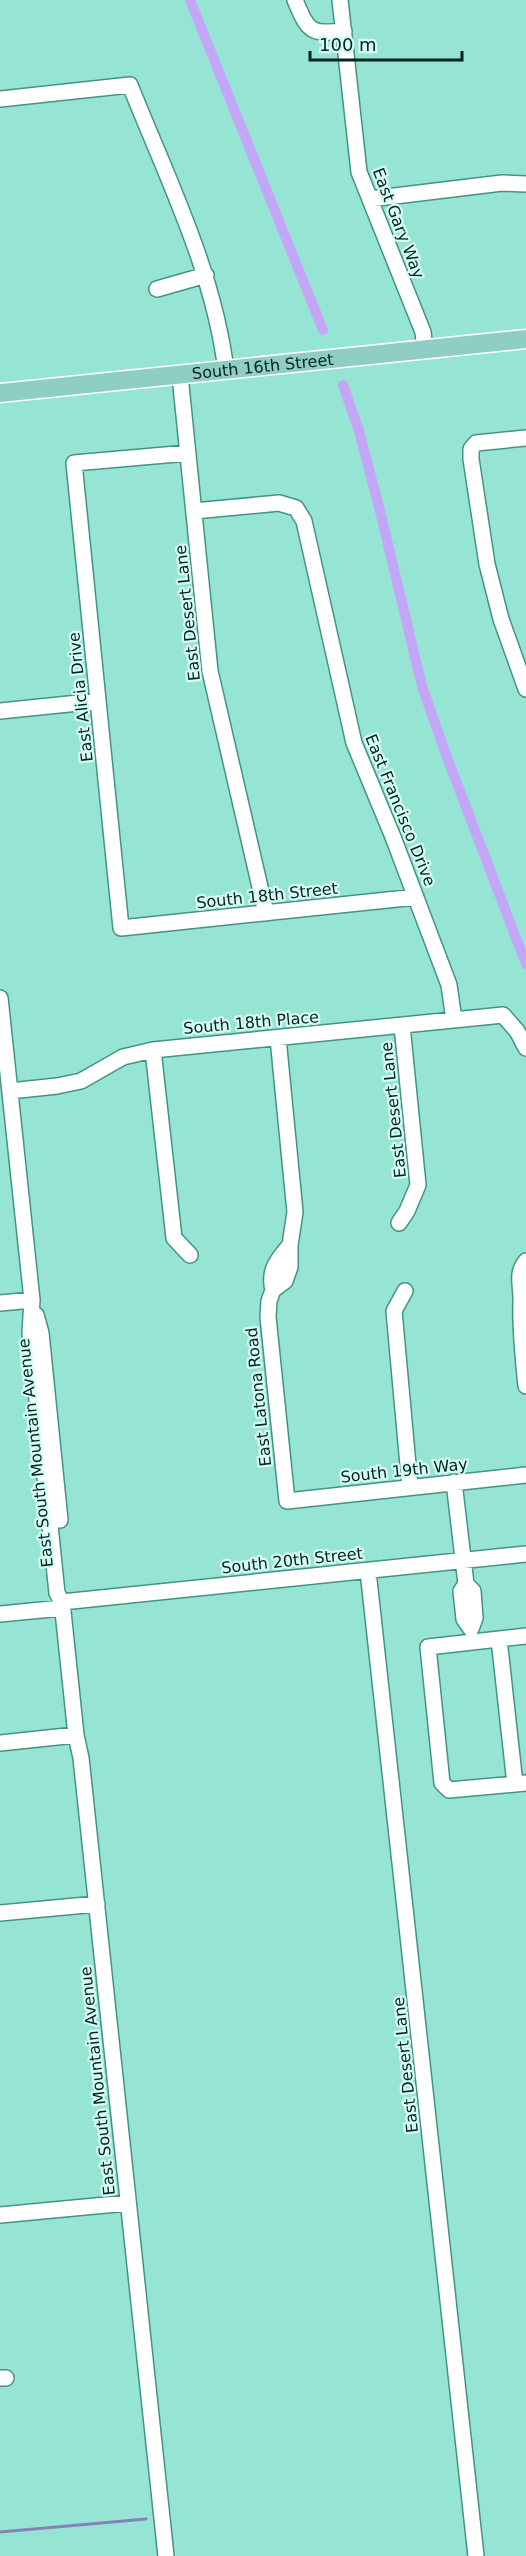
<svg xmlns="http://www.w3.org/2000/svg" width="526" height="2556" viewBox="0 0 526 2556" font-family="'DejaVu Sans',sans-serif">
  <rect width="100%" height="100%" fill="#95e4d4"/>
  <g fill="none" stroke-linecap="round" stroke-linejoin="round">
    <path stroke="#8a7fb7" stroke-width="3" d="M0 2532 146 2519"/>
    <path stroke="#c4a6f8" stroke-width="10" d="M190 0 323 330
      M343 385 359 431 380 511 422 686 445 752 526 964"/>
    <g stroke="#449386" stroke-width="18">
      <path id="minor" d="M295 0C308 31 310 35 344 31
        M340 0 359 172 423 332 425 349
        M0 99 130 85C167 178 214 271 226 371
        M370 199 502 183 526 184
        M157 289 206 275
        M180 376 210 671 266 913
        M526 438 476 443 471 449V459L487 564 501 619 526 689
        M188 453 74 463 121 928 416 897
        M194 511 279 503 296 508 304 521 354 743 393 837 449 985 454 1020
        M0 711 98 701
        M0 998 32 1300 30 1333 57 1593 62 1602 76 1735 81 1758 166 2556
        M278 1038 295 1212 290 1245V1267L285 1281 273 1290 269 1301 268 1317 287 1501 526 1475
        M153 1050 174 1238 190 1255
        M10 1091 57 1086 81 1081 123 1057 153 1050 503 1015 517 1031 526 1048
        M399 1223 407 1211 418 1185 402 1026
        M526 1261C515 1274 522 1287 521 1302 520 1330 523 1357 526 1386
        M273 1290C268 1271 277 1260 290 1245
        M405 1291 394 1311 410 1487
        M0 1303 32 1300
        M36 1315 41 1333 60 1520
        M454 1482 466 1584 473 1591 475 1618 471 1629 464 1619 461 1591 466 1584
        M368 1571 476 2556
        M62 1602 526 1554
        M0 1614 62 1608
        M526 1636 428 1647 442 1783 449 1790 526 1783
        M499 1639 515 1784
        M0 1743 76 1735
        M0 1913 97 1904
        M0 2215 127 2203
        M0 2378H6"/>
    </g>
    <g stroke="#fff" stroke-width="21">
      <g id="major">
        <path id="s1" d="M0 393 526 339"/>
      </g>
    </g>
    <use href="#minor" stroke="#fff" stroke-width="15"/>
    <use href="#major" stroke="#8fcec4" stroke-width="18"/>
  </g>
  <g text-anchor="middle" stroke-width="4.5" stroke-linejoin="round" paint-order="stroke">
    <g font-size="16" fill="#02241f" stroke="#d6fcf4">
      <text transform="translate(399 223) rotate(69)" y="6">East Gary Way</text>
      <text dy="6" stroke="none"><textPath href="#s1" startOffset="264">South 16th Street</textPath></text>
      <text transform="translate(187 613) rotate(-96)" y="6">East Desert Lane</text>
      <text transform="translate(80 697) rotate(-96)" y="6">East Alicia Drive</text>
      <text transform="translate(401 810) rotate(68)" y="6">East Francisco Drive</text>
      <text transform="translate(267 895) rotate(-6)" y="6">South 18th Street</text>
      <text transform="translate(251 1022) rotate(-5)" y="6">South 18th Place</text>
      <text transform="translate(393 1110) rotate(-96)" y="6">East Desert Lane</text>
      <text transform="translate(258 1397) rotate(-96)" y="6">East Latona Road</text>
      <text transform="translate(35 1453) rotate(-96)" y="6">East South Mountain Avenue</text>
      <text transform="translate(404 1470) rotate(-6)" y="6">South 19th Way</text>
      <text transform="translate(292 1560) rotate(-6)" y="6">South 20th Street</text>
      <text transform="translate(405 2065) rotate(-96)" y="6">East Desert Lane</text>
      <text transform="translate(97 2081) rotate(-96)" y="6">East South Mountain Avenue</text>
    </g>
  </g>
  <path d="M310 51v9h152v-9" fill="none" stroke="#02241f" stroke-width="3"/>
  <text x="319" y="51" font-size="18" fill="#02241f" stroke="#d6fcf4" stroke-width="4.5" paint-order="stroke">100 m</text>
</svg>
